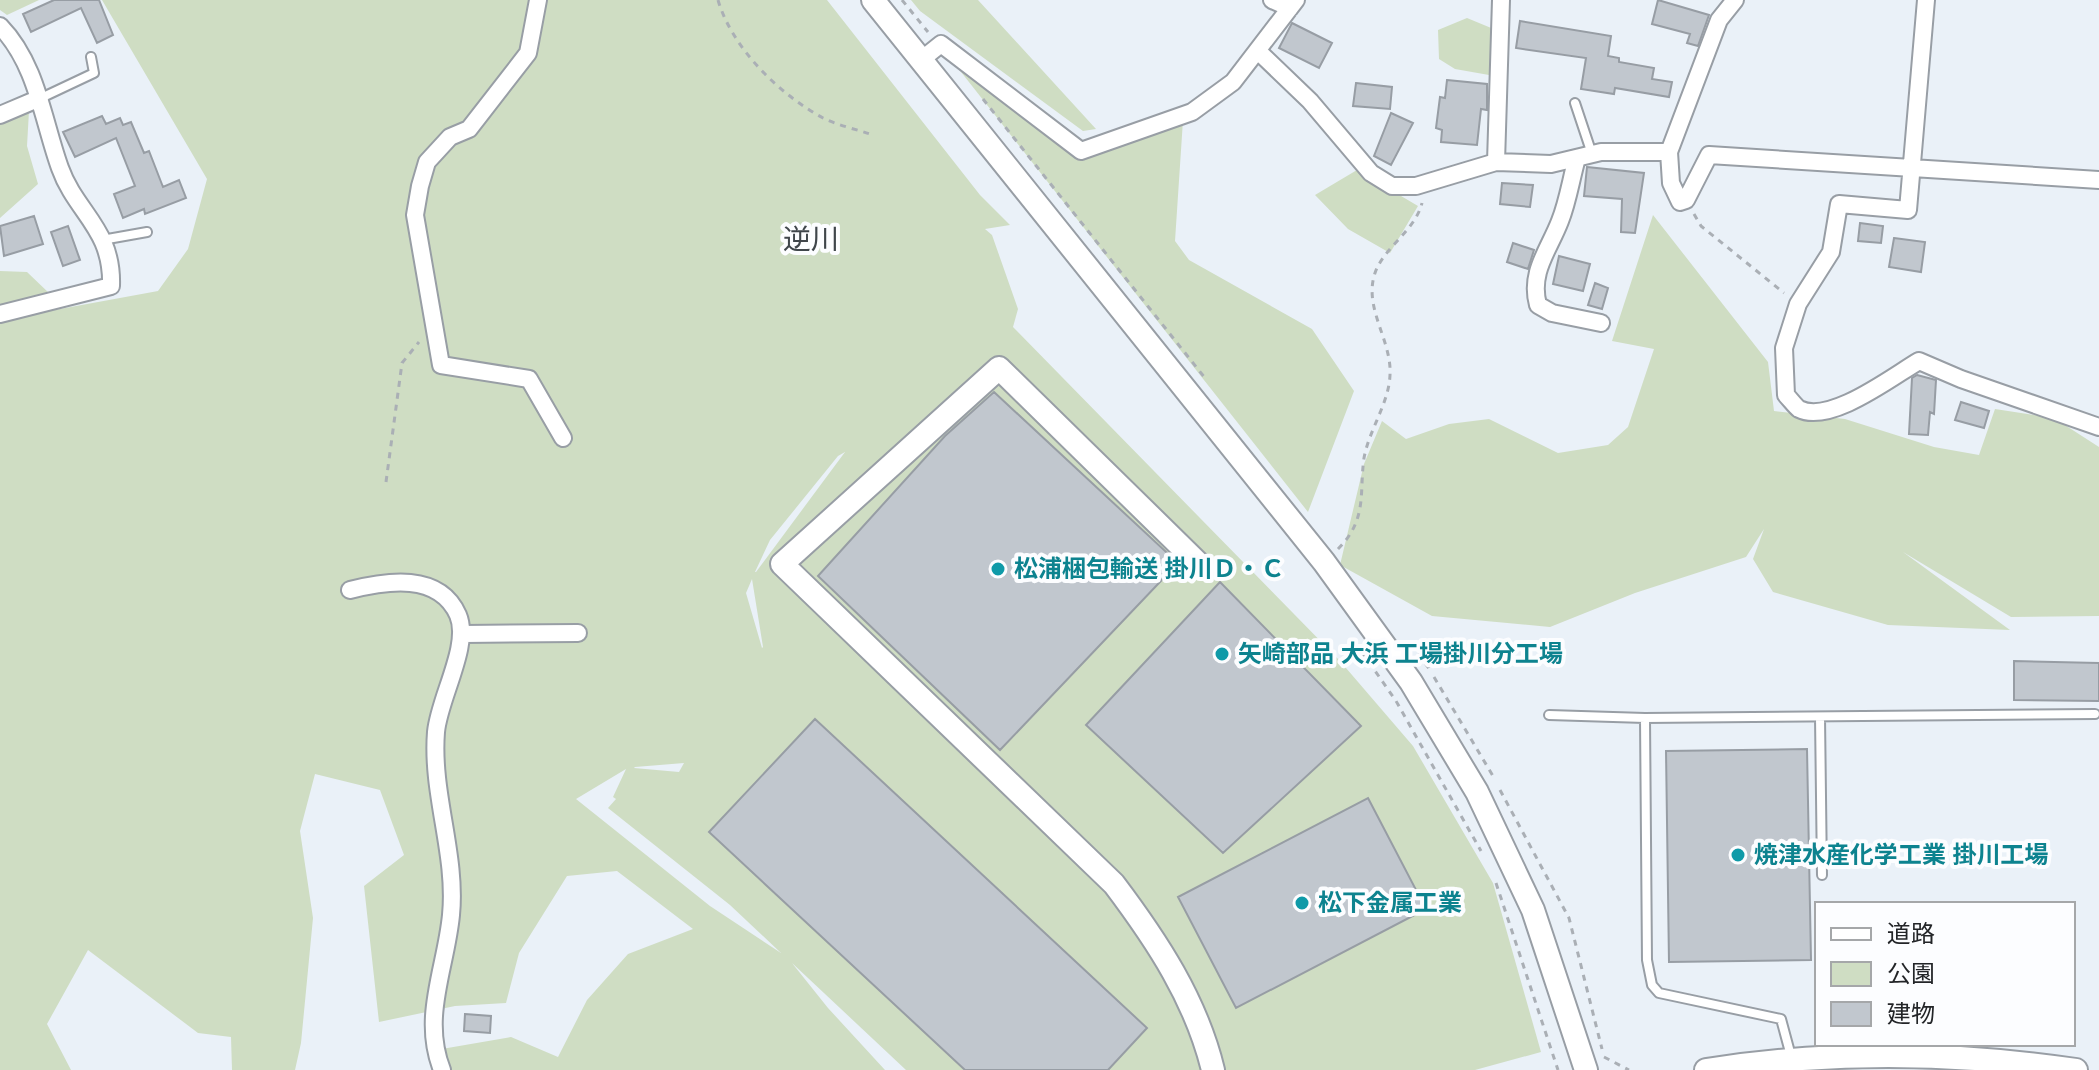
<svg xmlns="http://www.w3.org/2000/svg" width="2099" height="1070" viewBox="0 0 2099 1070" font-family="'Nunito Sans','Noto Sans JP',sans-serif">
  <rect width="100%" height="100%" fill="#eaf1f8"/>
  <path fill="#cfddc3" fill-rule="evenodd" d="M0 0H39L7 15 0 10Z
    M102 0H827L980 195 1010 225 985 229 992 235 1018 309 1013 327 1340 661 1413 746 1493 883 1541 1052 1475 1070H906L792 963 828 1008 885 1070H444L436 1050 511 1037 558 1057 587 1000 628 954 693 929 617 871 567 876 519 953 506 1003 455 1006 379 1022 364 886 404 855 380 790 315 774 300 831 313 918 301 1043 295 1070H232L231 1037 198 1033 88 950 47 1024 71 1070H0V320L158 291 188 249 207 179ZM845 452 756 572H755L770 540 838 456ZM752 579 763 647 762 648 746 593ZM684 763 679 772 634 768 635 767ZM626 769 613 797 616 799 608 808 730 905 781 953 710 906 576 799Z
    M911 0H978L1096 129 1083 131 920 11Z
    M1467 18 1496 30 1489 75 1455 69 1439 59 1438 30Z
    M950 58 1082 155 1183 120 1175 241 1189 260 1312 329 1354 391 1308 512Z
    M29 111 27 146 38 184 0 218V123Z
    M1357 170 1418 206 1390 253 1348 229 1315 195Z
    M1653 215 1768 362 1774 411 1845 419 1934 447 1979 455 1995 409 2054 418 2099 447V616L2011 617 1903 552 2010 630 1888 625 1773 592 1753 559 1764 529 1746 557 1635 593 1550 627 1432 616 1340 565 1364 464 1382 421 1406 439 1449 424 1489 419 1558 453 1608 445 1628 427 1654 349 1612 341Z
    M0 271 27 272 50 294 0 313Z"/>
  <path fill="#c1c7ce" stroke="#979da4" stroke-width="2" d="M54 0H99L113 35 97 43 81 8 31 32 23 14Z
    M1658 0 1709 15 1698 46 1687 43 1690 34 1652 24Z
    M1520 21 1611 36 1608 56 1619 58V62L1654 68 1652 79 1672 82 1669 97 1615 88 1614 94 1581 89 1586 58 1516 48Z
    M1292 23 1332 43 1319 68 1279 48Z
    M1447 80 1487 84V110L1481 109 1477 145 1441 142 1442 130 1436 128 1440 97 1445 98Z
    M1356 83 1392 87 1390 109 1353 106Z
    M1391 113 1413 123 1391 165 1374 156Z
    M102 116 106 124 120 118 123 125 131 122 144 153 149 151 163 187 179 180 186 198 145 214 144 209 123 218 114 194 135 186 116 138 75 157 63 132Z
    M1587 167 1644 173 1635 233 1621 232 1622 199 1584 196Z
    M1502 183 1533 185 1530 207 1500 204Z
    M34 216 43 244 4 256 0 226Z
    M1860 223 1883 226 1881 243 1858 241Z
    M68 226 80 260 63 266 51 232Z
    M1894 238 1925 242 1921 272 1889 267Z
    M1513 243 1534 250 1528 269 1507 262Z
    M1559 256 1590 264 1583 291 1553 284Z
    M1595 283 1608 288 1602 309 1588 305Z
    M1917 375 1936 380 1934 414 1930 412 1928 435 1909 434 1912 378Z
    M994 392 1178 563 1000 750 818 576 945 436Z
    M1961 402 1989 411 1984 428 1955 420Z
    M1220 582 1361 726 1223 853 1086 725Z
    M2014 661 2099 663V701L2014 700Z
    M815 719 1147 1028 1108 1070H965L709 832Z
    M1807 749 1811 960 1669 962 1666 751Z
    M1368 798 1426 909 1236 1008 1178 897Z
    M465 1014 491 1016 490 1033 464 1031Z"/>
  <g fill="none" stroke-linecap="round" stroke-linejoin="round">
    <g stroke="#989ea5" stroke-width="12">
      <path id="lane" d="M41 98 94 73 91 57
        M1575 103 1592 154
        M102 240 147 232
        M1549 715 1645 718 2095 714
        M1820 717 1822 875
        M1645 718 1647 960 1652 985 1659 993 1781 1019 1791 1056"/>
    </g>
    <g stroke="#989ea5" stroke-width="20">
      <path id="street" d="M538 0 528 53 469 129 450 137 427 162 420 186 415 215 441 365 529 379 563 438
        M1272 0 1290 8
        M1926 0 1908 210 1839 204 1831 252 1798 304 1784 348 1786 395C1790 399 1795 406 1799 409 1830 425 1893 376 1919 361L1961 379 2099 427
        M0 26C37 64 43 121 60 168 76 213 113 229 111 286L0 314
        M1260 53 1310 101 1371 173 1392 186H1416L1496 162 1551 164 1601 152H1669L1671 183 1680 202 1686 200 1709 155 2099 180
        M921 60 941 44 1081 151 1192 112 1233 82 1296 0
        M0 115 40 98
        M1669 152 1719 20 1735 0
        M1577 158C1571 179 1568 201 1560 221 1549 250 1529 272 1538 305L1552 313 1601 323
        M1496 162 1501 0
        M350 590C386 581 439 572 458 615 471 645 439 698 436 732 431 794 457 854 451 915 446 968 421 1017 442 1070
        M464 634 578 633"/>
    </g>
    <g stroke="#989ea5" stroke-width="26">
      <path id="secondary" d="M873 0 1324 562 1411 682 1477 792 1533 910 1586 1070
        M1203 568 999 368 782 564 1114 884C1157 941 1196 1000 1213 1070
        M1706 1070C1827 1051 1954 1052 2076 1070"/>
    </g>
    <path stroke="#aaafb5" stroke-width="3" stroke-dasharray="6 6" stroke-linecap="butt" d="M718 0C732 48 779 94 823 118 837 125 855 129 870 134
      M902 0 928 32
      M983 99 1205 378
      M1694 214 1701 226 1784 293
      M386 482 402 363 419 342
      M1338 549C1368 519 1359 493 1364 458 1369 430 1389 403 1390 375 1392 340 1363 308 1375 273 1384 247 1415 231 1422 203
      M1355 642 1396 701 1481 851
      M1411 644 1430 670
      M1434 677 1493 776
      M1500 790 1569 918 1602 1049
      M1496 883 1558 1070
      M1604 1057 1629 1070"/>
    <use href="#lane" stroke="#fff" stroke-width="8"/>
    <use href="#street" stroke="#fff" stroke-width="16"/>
    <use href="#secondary" stroke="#fff" stroke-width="22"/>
  </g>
  <g fill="#0f9aa8" stroke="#fcfdff" stroke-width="3">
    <circle cx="998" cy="569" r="8"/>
    <circle cx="1222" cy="654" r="8"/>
    <circle cx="1738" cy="855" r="8"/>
    <circle cx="1302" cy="903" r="8"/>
  </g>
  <g text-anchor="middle" stroke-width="8" stroke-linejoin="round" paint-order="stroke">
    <g font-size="24" font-weight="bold" fill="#0d838f" stroke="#fcfdff" text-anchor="start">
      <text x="1014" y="577">松浦梱包輸送 掛川Ｄ・Ｃ</text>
      <text x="1238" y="662">矢崎部品 大浜 工場掛川分工場</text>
      <text x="1754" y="863">焼津水産化学工業 掛川工場</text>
      <text x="1318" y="911">松下金属工業</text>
    </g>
    <g font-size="28" fill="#40464b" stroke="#fcfdff">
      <text x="811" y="249">逆川</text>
    </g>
  </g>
  <rect x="1815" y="902" width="260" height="144" fill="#fcfdff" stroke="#a5a7a9" stroke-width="2"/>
  <rect x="1831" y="928" width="40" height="12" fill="#ffffff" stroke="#a5a7a9" stroke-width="2"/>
  <text x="1887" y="942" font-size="24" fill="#232528">道路</text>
  <rect x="1831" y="962" width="40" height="24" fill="#cfddc3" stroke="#a5a7a9" stroke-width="2"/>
  <text x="1887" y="982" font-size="24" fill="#232528">公園</text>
  <rect x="1831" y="1002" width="40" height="24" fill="#c1c7ce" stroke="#a5a7a9" stroke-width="2"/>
  <text x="1887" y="1022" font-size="24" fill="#232528">建物</text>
</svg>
